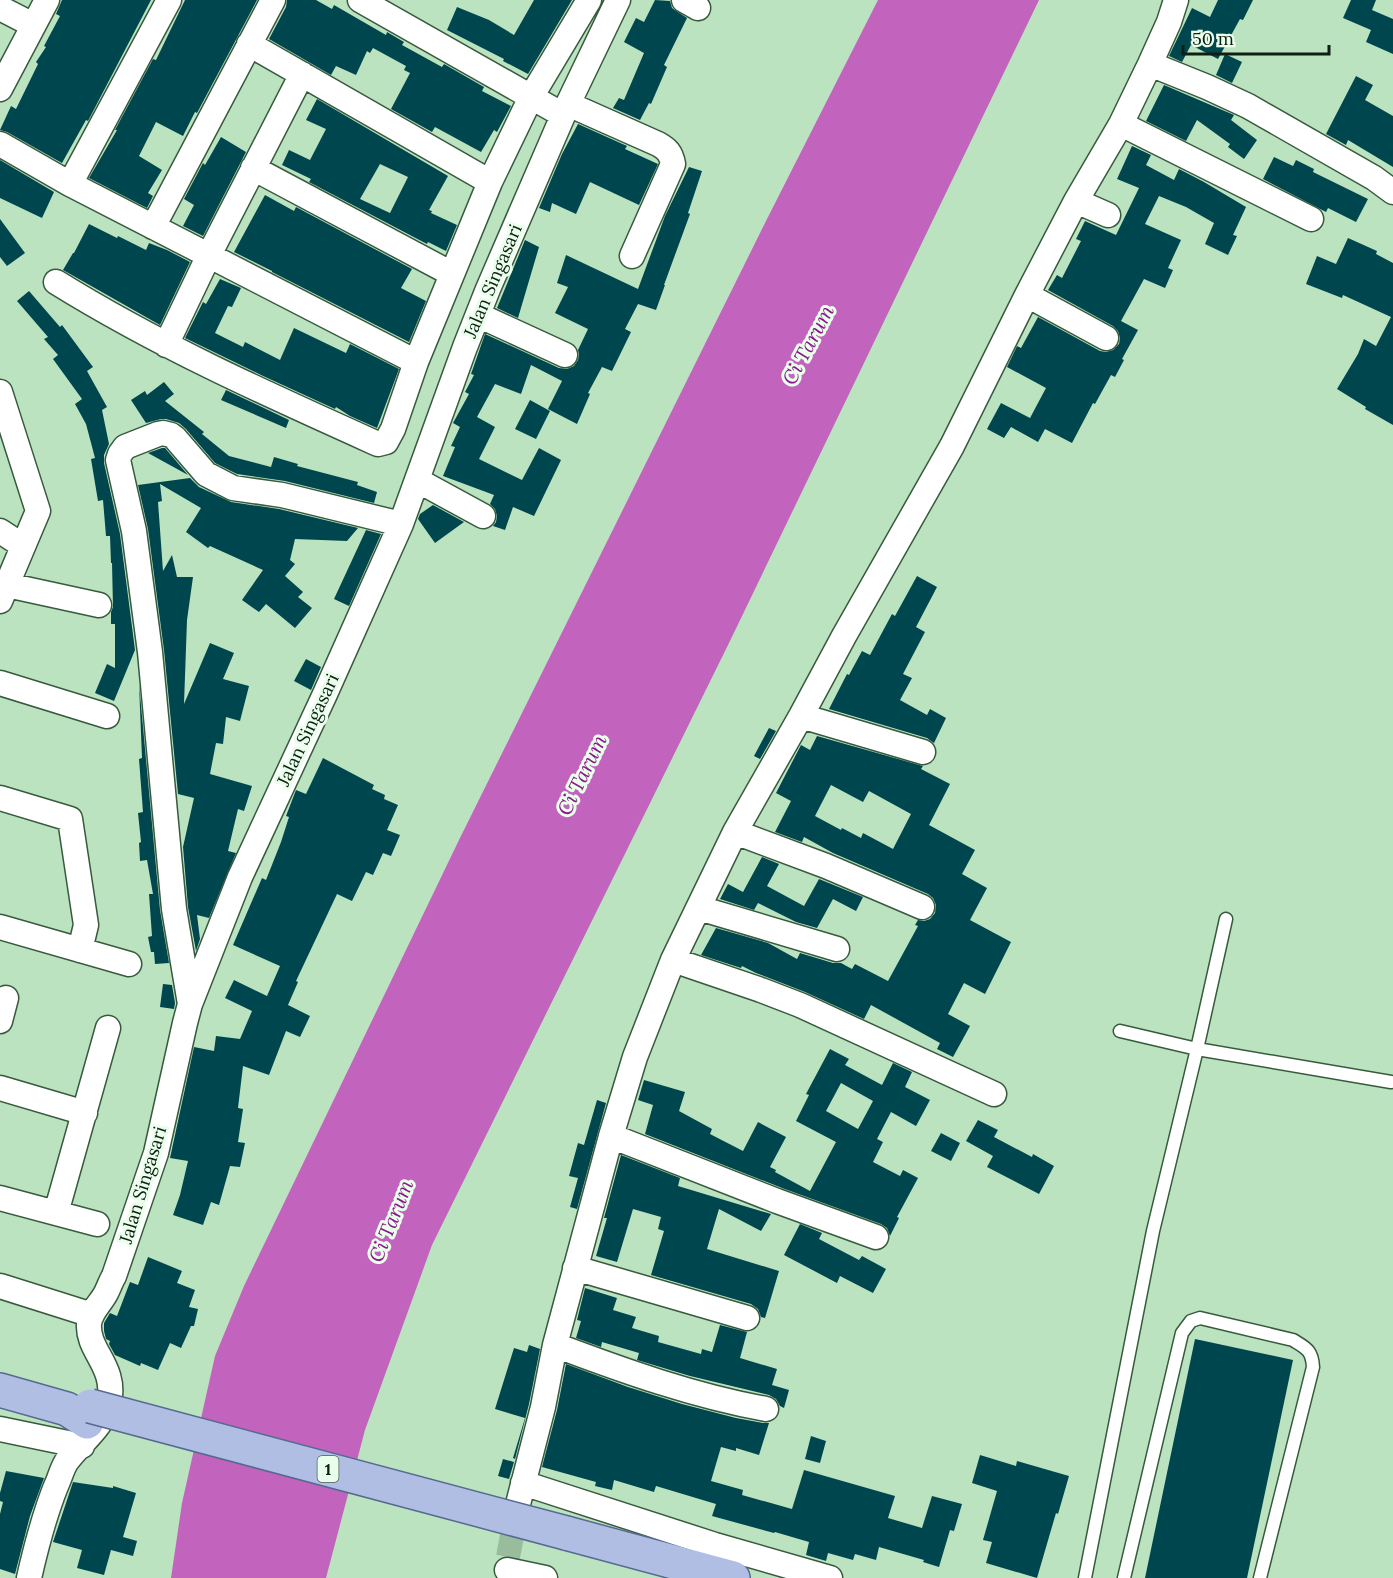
<svg xmlns="http://www.w3.org/2000/svg" width="1393" height="1578" viewBox="0 0 1393 1578" font-family="Lora,serif">
  <rect width="100%" height="100%" fill="#bbe3c0"/>
  <path fill="#c264be" d="M878 0H1039L729 643 432 1245 365 1430 326 1578H171L182 1503 215 1356 244 1286 459 840 767 219Z"/>
  <path fill="#00464e" fill-rule="evenodd" d="M62 0H151L88 121 86 120 62 163 7 132 0 130 11 106 16 109 38 64 36 62 46 47 44 46 60 16 56 14Z
    M185 0H257L197 113 195 112 183 136 156 122 139 156 162 170 148 193 153 196 147 208 89 178 117 130H115L153 59 156 60Z
    M287 0H316L332 9 334 5 386 35 387 32 404 42 402 45 442 67 444 64 484 87 482 91 511 106 497 132 494 130 481 152 435 127 432 132 391 109 410 73 404 70 406 66 373 48 370 53 367 51 356 75 336 66 331 75 269 39 286 7Z
    M534 0H572L528 74 503 61 504 59 447 30 457 7 489 20 514 35Z
    M655 0 670 1 672 8 687 18 664 65 667 67 651 104 649 103 640 120 613 108 619 98 624 100 644 53 624 42 636 18 644 22Z
    M1218 0H1253L1243 20 1240 19 1218 59 1191 45 1182 62 1169 56 1192 8 1210 17Z
    M1351 0H1376L1372 10 1393 19V54L1366 42 1371 30 1343 18Z
    M1225 54 1242 62 1232 83 1216 75Z
    M1356 76 1373 85 1365 100 1393 116V167L1348 140 1346 145 1326 134Z
    M1164 85 1234 115 1231 120 1257 140 1244 159 1228 147 1230 144 1197 120 1186 141 1146 121Z
    M317 99 448 176 429 210 432 211 431 213 457 225 446 251 428 242 427 244 309 182 311 179 282 165 289 150 310 160 326 129 306 120ZM380 164 408 177 390 213 360 199Z
    M578 124 627 146 625 149 658 164 639 205 590 182 576 214 552 203 550 212 539 208 562 154Z
    M221 137 246 152 203 236 183 226 194 205 184 199 203 163 205 165Z
    M1132 146 1151 155 1146 165 1174 180 1179 169 1204 182 1246 207 1233 235 1237 236 1228 255 1205 244 1214 223 1186 207 1159 196 1145 224 1181 240 1168 268 1173 270 1165 288 1144 279 1121 321 1138 330 1122 359 1124 360 1115 377 1111 375 1095 404 1093 403 1072 443 1045 429 1038 442 1011 427 1004 438 987 429 1001 403 1030 418 1046 388 1007 367 1017 346 1021 348 1038 317 1100 351 1106 352 1113 350 1119 344 1120 338 1118 331 1113 326 1048 290 1057 275 1062 278 1081 241 1076 239 1085 221 1116 235 1139 188 1117 179Z
    M1274 157 1293 166 1296 160 1314 169 1313 172 1368 199 1356 222 1328 208 1326 212 1263 179Z
    M0 160 54 192 42 218 0 198Z
    M689 167 702 171 688 213 690 214 664 285H665L656 310 638 304 625 329 631 332 612 371 602 367 588 393 590 394 577 424 548 409 562 381 531 365 521 394 495 384 477 417 495 427 479 459 522 480 539 448 561 460 534 516 513 507 505 530 493 526 496 522 497 516 495 509 490 504 494 495 443 476 455 447 451 446 460 427 453 423 469 394 465 392 474 375 471 374 485 334 559 368 567 369 574 366 578 360 579 354 578 350 588 329 555 313 568 287 557 283 566 255 638 289 665 216Z
    M265 195 294 211 296 207 412 269 401 288 426 301 409 342 272 272V271L234 252Z
    M0 219 25 253 7 266 0 257Z
    M89 224 117 238 118 236 146 250 149 243 167 250 190 262 160 325 63 270 73 253H74Z
    M1348 238 1377 251 1376 254 1393 263V425L1365 409 1366 407 1337 389 1358 354 1364 339 1376 346 1391 317 1343 295 1342 298 1306 284 1317 256 1336 264Z
    M525 240 539 247 518 318 497 308Z
    M220 279 241 288 232 307 228 306 215 333 243 347 245 342 280 360 294 328 346 353 350 344 399 369 377 428 350 416 336 407 335 409 261 375 185 338 203 302 206 304Z
    M29 291 60 327 62 325 93 367 87 371 107 407 102 410 109 444 104 455V463L120 534 135 650 114 701 95 693 107 664 115 668V624H111V612L113 607 112 563H111L110 536H106L103 500 98 501 91 459 95 458 86 424 75 404 82 399 53 359 58 355 44 339 48 337 17 301Z
    M164 382 174 394 165 401 204 432 202 434 229 456 271 467 274 457 298 464 297 466 358 482 357 485 377 492 374 503 285 481 237 474 215 463 186 429 179 423 166 419H161L146 423 131 400 145 391 147 395Z
    M226 390 289 420 286 428 221 400Z
    M530 400 550 411 536 439 515 429Z
    M162 448H165L188 475 148 453Z
    M190 478 199 487 231 502 279 509 358 528 347 541 295 539 290 560 295 564 285 576 303 592 298 597 312 608 295 628 266 604 259 612 242 600 263 570 210 546 208 548 186 532 201 508 160 484 162 501 158 502 163 571 172 555 177 577H193L187 620 184 704 210 643 234 653 223 679 249 686 240 721 226 717 223 744 216 743 210 774 252 786 244 811 238 809 228 851 236 853 209 918 197 915 200 939 196 951 188 907 183 847 194 798 178 794 164 650 148 529 138 485Z
    M433 505 464 522 435 543 418 519 420 514Z
    M366 530 381 534 349 606 334 599Z
    M917 576 937 587 916 627 925 632 903 674 912 678 900 700 927 715 930 709 946 718 934 743 927 738 829 709 847 674 849 675 862 651 870 655 892 614 895 616Z
    M306 659 321 667 311 690 294 681Z
    M139 684 160 910 169 963 155 964 154 952H151L148 937 152 936 149 894H153L147 860 140 861 139 843 141 842 138 813 143 812 139 759 142 758Z
    M769 728 776 731 760 759 754 756Z
    M817 736 923 766 921 769 950 784 929 825 975 850 962 874 987 888 970 920 1011 942 985 994 964 983 948 1014 970 1026 953 1057 937 1049 940 1043 871 1005 864 1019 805 992 756 973 742 966 741 968 701 955 716 928 768 943 797 959 800 953 833 963H841L852 969 855 964 888 981 918 926 915 925 918 920 924 921 930 919 935 913 936 905 933 898 928 894 833 853 804 837 802 842 775 832 791 801 776 793 801 745 810 750ZM831 785 863 802 869 791 911 814 893 849 863 833 861 838 842 828 841 830 815 816Z
    M323 758 374 785 372 789 385 795 384 799 398 805 387 830 400 835 391 856 383 853 373 875 366 872 352 901 337 894 296 981 298 982 288 1005 310 1016 300 1037 286 1031 269 1075 243 1066 238 1108 243 1109 238 1142 245 1143 240 1167 230 1166 219 1205 211 1202 203 1225 173 1215 180 1195 188 1161 170 1158 194 1047 214 1051 216 1036 240 1039 252 1011 225 998 234 980 267 996 280 966 233 945 262 878 266 880 281 842 289 817 286 816 296 790 306 794Z
    M762 857 779 864 767 886 804 906 819 879 863 897 856 911 833 899 817 928 796 922 758 903 754 910 720 899 728 884 743 892Z
    M163 984 172 985 175 1003 174 1009 160 1007Z
    M830 1049 849 1059 845 1065 882 1085 893 1063 912 1072 905 1087 930 1100 916 1126 891 1112 877 1139 883 1142 873 1162 900 1176 903 1170 918 1178 897 1217 899 1218 890 1236 887 1228 881 1224 782 1188 645 1134 653 1105 638 1100 644 1080 685 1092 679 1111 712 1129 710 1134 743 1151 758 1122 786 1137 770 1167 776 1170 775 1172 810 1191 836 1142 796 1121 809 1095 806 1094ZM841 1083 873 1101 858 1129 826 1111Z
    M597 1100 606 1103 577 1209 570 1207 578 1178 569 1176 578 1143 584 1145Z
    M978 1120 998 1130 994 1137 1032 1157 1033 1154 1054 1166 1039 1194 987 1167 993 1156 966 1141Z
    M941 1133 960 1143 951 1161 931 1151Z
    M621 1155 680 1178 678 1186 771 1214 761 1231 719 1209 707 1249 779 1271 765 1318 761 1317 758 1309 751 1304 651 1275 664 1231 658 1229 661 1217 633 1209 617 1262 596 1256 607 1218H604Z
    M800 1224 822 1233 819 1239 859 1260 862 1256 886 1269 873 1293 840 1276 837 1283 784 1255Z
    M148 1257 182 1271 177 1283 195 1290 189 1307 198 1309 194 1326H191L181 1348 170 1343 158 1370 141 1363 140 1366 115 1355 109 1344 110 1341 106 1339 104 1331V1323L110 1313 117 1316 130 1282 138 1285Z
    M585 1288 617 1298 613 1310 636 1317 632 1328 659 1336 658 1342 701 1354 702 1349 712 1352 720 1325 747 1332 740 1358 777 1369 772 1385 789 1390 784 1408 780 1406 776 1399 769 1395 690 1376 637 1360 639 1353 602 1342 601 1347 576 1338 581 1321 577 1320Z
    M1195 1339 1293 1360 1247 1578H1145Z
    M529 1345 540 1349 529 1404 515 1459 513 1458 525 1418 495 1409 514 1348 527 1352Z
    M566 1364 628 1387 682 1404 736 1418 763 1423H769L759 1455 736 1448V1451L721 1447 711 1481 743 1490 742 1495 792 1509 804 1470 895 1496 888 1518 922 1528 932 1496 962 1504 954 1531 950 1530 939 1567 923 1562 924 1560 879 1547 876 1560 855 1554 853 1560 828 1553 826 1561 806 1555 809 1542 775 1532 774 1533 712 1516 716 1504 656 1486 654 1492 614 1480 612 1490 595 1486 596 1482 542 1467 557 1410Z
    M811 1436 826 1441 820 1463 805 1459Z
    M980 1455 1016 1466 1017 1461 1069 1476 1058 1514 1056 1513 1037 1578 986 1563 992 1542 983 1540 997 1491 972 1483Z
    M503 1459 514 1462 509 1479 498 1476Z
    M6 1471 44 1478 30 1516 15 1574 0 1569V1514L3 1502 0 1501V1493Z
    M73 1482 113 1488V1486L136 1493 123 1537 137 1541 133 1556 111 1550 104 1575 77 1568 82 1550 53 1542Z"/>
  <g fill="none" stroke-linecap="round" stroke-linejoin="round">
    <path stroke="#99bc9d" stroke-width="24" stroke-dasharray="24 12" stroke-linecap="butt" d="M508 1557 518 1504"/>
    <g stroke="#375a3d" stroke-width="15">
      <path id="service" d="M1120 1031 1197 1049 1391 1082
        M1085 1578 1153 1231 1197 1049 1226 919
        M1124 1578 1182 1333 1191 1321 1200 1318 1293 1340C1306 1348 1312 1350 1313 1367L1260 1578"/>
    </g>
    <g stroke="#375a3d" stroke-width="27">
      <path id="minor" d="M360 0 563 115
        M684 0 698 8
        M0 8 33 25
        M249 44 490 182
        M1150 64 1207 87 1248 106 1374 178 1393 192
        M0 89 47 0
        M568 104 658 144C667 149 671 153 673 164L632 256
        M1121 124 1311 219
        M0 144 70 184 416 362
        M253 168 452 274
        M70 184 169 0
        M1076 201 1108 215
        M153 227 273 0
        M56 282C159 346 269 395 378 444L386 442 393 429 416 362 490 182 531 97 589 0
        M1027 295 1106 338
        M478 315 565 355
        M166 345 209 255 302 74
        M0 392 38 511 0 601
        M417 480 483 516
        M0 531 23 546
        M7 585 99 605
        M0 683 107 716
        M801 716 923 752
        M0 798 70 819 86 925 80 950
        M735 832 826 866 922 907
        M699 908 837 949
        M0 927 129 964
        M673 960 761 990 800 1005 994 1094
        M190 1004 174 909 150 652 134 531 118 460 120 454 125 447 158 434 163 433 171 435 175 438 206 474 233 488 282 495 401 524
        M0 1021 6 998
        M0 1088 85 1113
        M611 1136 777 1201 876 1237
        M0 1198 97 1224
        M56 1213 108 1028
        M575 1268 747 1318
        M0 1286 92 1315
        M555 1345C624 1371 694 1396 766 1409
        M0 1429 82 1446
        M523 1483 715 1545 830 1578
        M518 1504 543 1407 555 1345 611 1136 635 1057 673 960 735 832 801 716 844 636 952 446 1027 295 1076 201 1121 124 1150 64 1169 22 1176 0
        M507 1570 545 1578
        M29 1578C36 1547 44 1516 56 1486 60 1478 62 1468 67 1461 82 1441 103 1428 109 1402 117 1367 87 1351 89 1324 90 1312 101 1303 106 1293 109 1287 111 1281 114 1276L156 1153 185 1023 190 1004 240 877 325 694 401 524 465 347 488 289 568 104 618 0"/>
    </g>
    <g stroke="#566a8f" stroke-width="36">
      <path id="primary" d="M0 1390 67 1409 87 1422
        M566 1533 733 1578"/>
    </g>
    <use href="#service" stroke="#fff" stroke-width="12"/>
    <use href="#minor" stroke="#fff" stroke-width="24"/>
    <use href="#primary" stroke="#b0bee4" stroke-width="33"/>
    <g stroke="#566a8f" stroke-width="36" stroke-linecap="butt">
      <path id="primary-bridge" d="M90 1406 566 1533"/>
    </g>
    <use href="#primary-bridge" stroke="#b0bee4" stroke-width="33"/>
  </g>
  <g text-anchor="middle" stroke-width="6" stroke-linejoin="round" paint-order="stroke">
    <rect fill="#eafeec" stroke="#516254" stroke-width="1.5" x="317.5" y="1456" width="21" height="26" rx="4.5"/>
    <g font-size="16" font-weight="bold" fill="#101f13">
      <text x="328" y="1475">1</text>
    </g>
    <g font-size="18" fill="#101f13" stroke="#eafeec">
      <text transform="translate(493 281) rotate(-67)" y="6">Jalan Singasari</text>
      <text transform="translate(308 730) rotate(-65)" y="6">Jalan Singasari</text>
      <text transform="translate(143 1185) rotate(-73)" y="6">Jalan Singasari</text>
    </g>
    <g font-size="20" font-style="italic" fill="#8b158a" stroke="#eafeec">
      <text transform="translate(808 345) rotate(-62)" y="7">Ci Tarum</text>
      <text transform="translate(582 775) rotate(-64)" y="7">Ci Tarum</text>
      <text transform="translate(391 1221) rotate(-68)" y="7">Ci Tarum</text>
    </g>
  </g>
  <path d="M1183 45v9h146v-9" fill="none" stroke="#101f13" stroke-width="3"/>
  <text x="1192" y="45" font-size="18" fill="#101f13" stroke="#eafeec" stroke-width="4.5" paint-order="stroke">50 m</text>
</svg>
